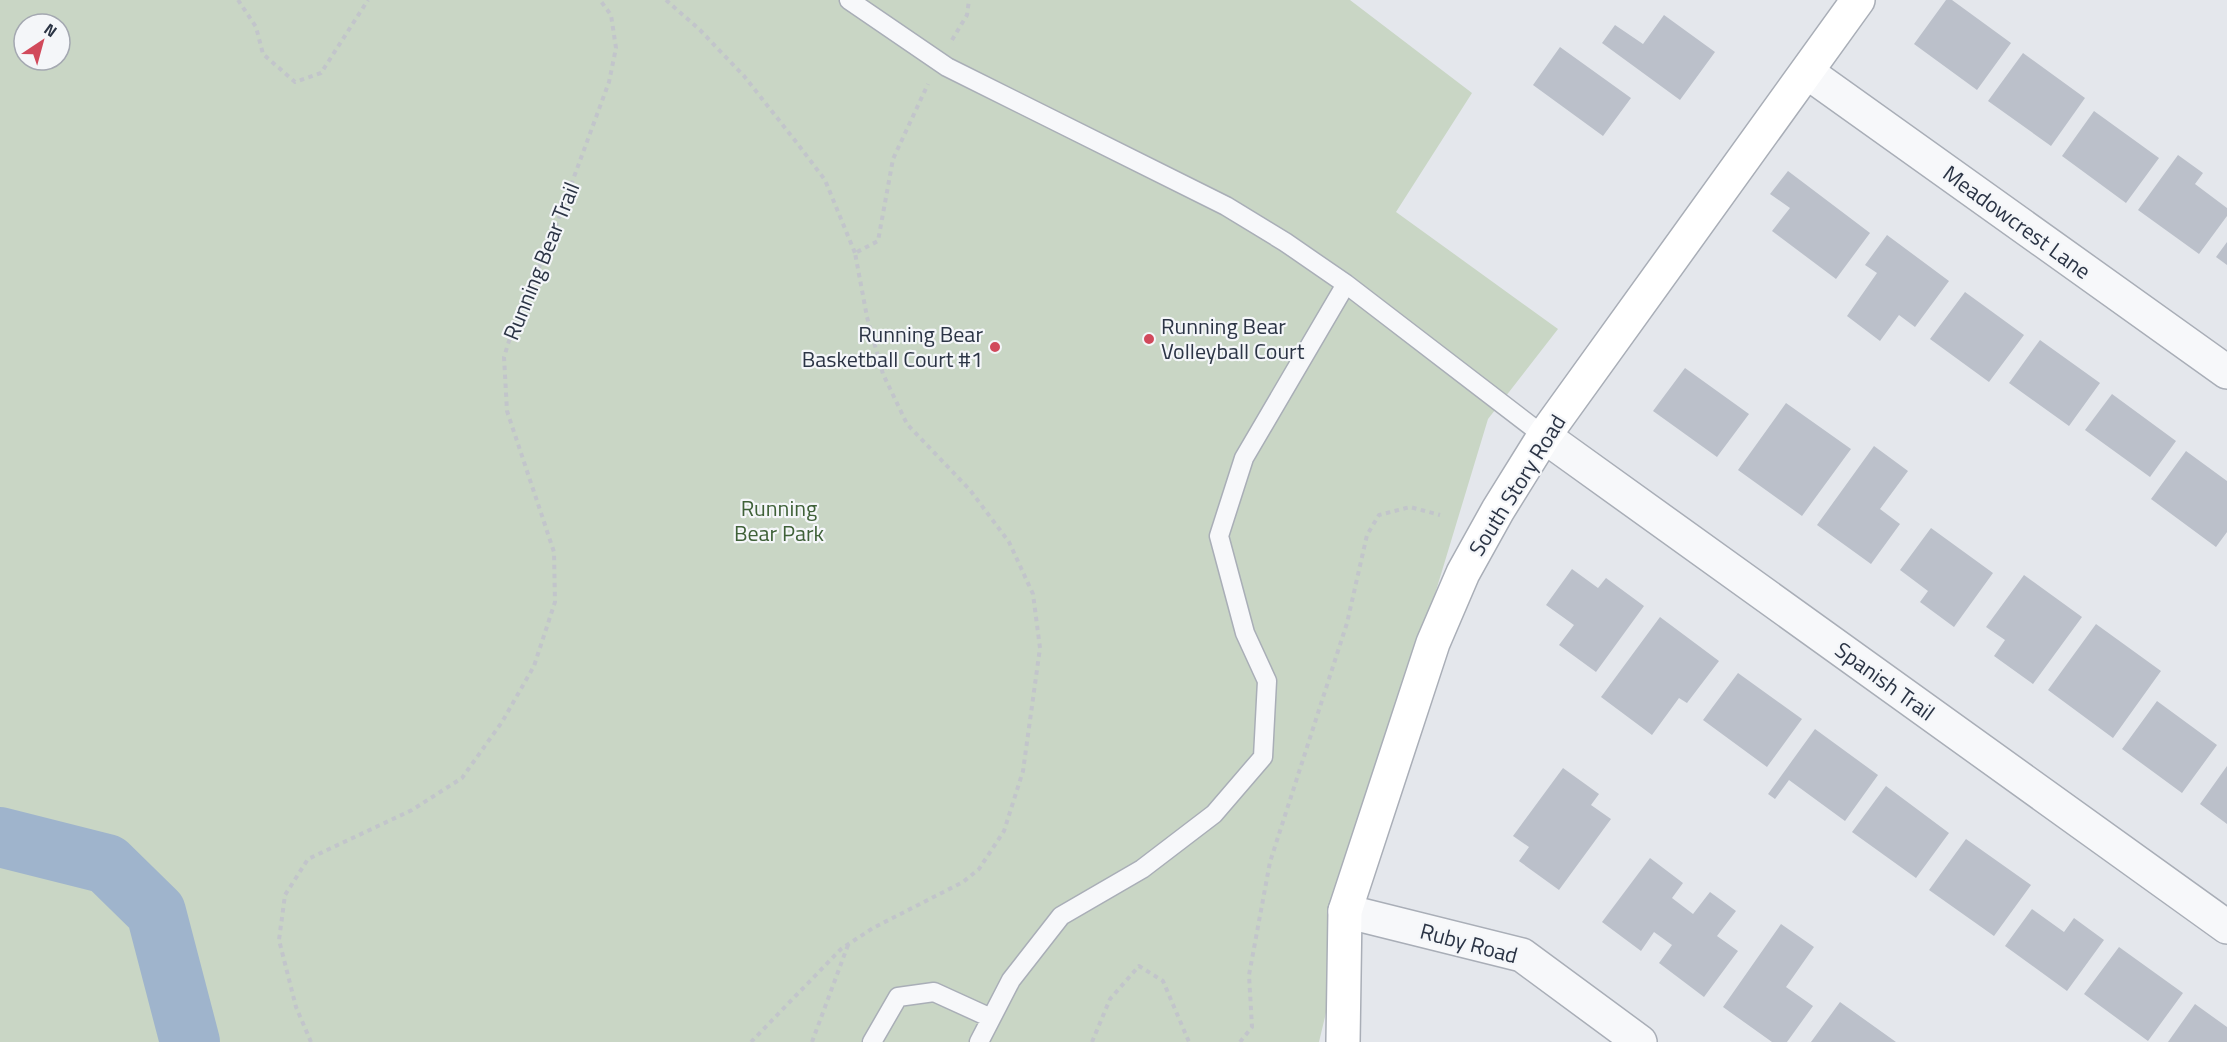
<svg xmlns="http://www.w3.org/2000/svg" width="2227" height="1042" viewBox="0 0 2227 1042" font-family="'Titillium Web',sans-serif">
  <rect width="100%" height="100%" fill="#e4e7ec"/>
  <path fill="#c9d6c5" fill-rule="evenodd" d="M0 0H1350L1472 93 1396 212 1558 329 1488 419 1392 736 1319 1042H0ZM24 24H60V60H24Z"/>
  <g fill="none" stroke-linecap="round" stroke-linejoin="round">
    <path stroke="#9fb4cc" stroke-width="60" d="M0 837 107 864 156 912 190 1042"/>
  </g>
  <path fill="#bbc0ca" d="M1946 0H1952L2011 43 1977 90 1914 44Z
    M1664 15 1715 52 1680 100 1602 43 1615 25 1643 44Z
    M1560 47 1631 98 1603 136 1533 85Z
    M2023 53 2085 98 2051 146 1988 101Z
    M2094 111 2159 158 2126 203 2062 156Z
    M2178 155 2203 173 2195 184 2227 208V216L2199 254 2138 210Z
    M1788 171 1870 233 1836 279 1772 231 1790 208 1770 194Z
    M1887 235 1949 281 1915 327 1899 315 1880 341 1847 316 1877 273 1865 265Z
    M2227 242V265L2216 257Z
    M1965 292 2024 335 1989 382 1930 339Z
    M2040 340 2100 383 2069 426 2009 383Z
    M1685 368 1749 414 1717 457 1653 411Z
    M2112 394 2176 441 2150 477 2085 430Z
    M1786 403 1851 449 1802 516 1738 470Z
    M1874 446 1908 471 1880 509 1900 524 1871 564 1817 525Z
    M2186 451 2227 481V532L2216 547 2151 499Z
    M1931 528 1993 573 1954 627 1920 602 1928 591 1900 570Z
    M1572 569 1598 588 1606 578 1644 606 1596 672 1559 645 1574 625 1546 605Z
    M2024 575 2082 617 2033 684 1994 656 2005 640 1986 627Z
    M1660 617 1719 661 1687 703 1679 698 1652 735 1601 697Z
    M2096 624 2161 671 2113 738 2048 690Z
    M1738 673 1802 719 1767 767 1703 720Z
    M2157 701 2217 745 2182 793 2122 749Z
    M1815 729 1878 775 1845 821 1789 780 1775 799 1768 794Z
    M2227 766V824L2200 804Z
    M1563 768 1599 794 1591 805 1611 819 1559 890 1519 861 1529 847 1513 836Z
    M1886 786 1949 833 1916 878 1852 832Z
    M1966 839 2031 885 1994 936 1929 890Z
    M1650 858 1683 883 1672 898 1693 914 1710 892 1736 911 1717 936 1738 951 1704 997 1659 963 1672 945 1654 932 1641 951 1602 922Z
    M2032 909 2064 932 2074 918 2104 940 2067 991 2005 946Z
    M1781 924 1814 947 1786 987 1813 1006 1787 1042H1772L1723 1007Z
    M2119 947 2183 993 2148 1041 2084 994Z
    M1840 1002 1896 1042H1811Z
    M2195 1004 2227 1027V1042H2168Z"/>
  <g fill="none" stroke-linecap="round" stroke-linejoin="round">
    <g stroke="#a9aeb7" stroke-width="21">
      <path id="lane" d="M849 0 947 67 1226 206 1285 242 1346 284 1544 436
        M872 1042 898 997 934 992 991 1018
        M979 1042 1011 980 1061 916 1142 869 1214 814 1263 757 1267 681 1245 633 1219 536 1244 458 1346 284"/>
    </g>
    <g stroke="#a9aeb7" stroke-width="36">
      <path id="street" d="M1807 72 2227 372
        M1544 436 2227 927
        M1345 911 1522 955 1640 1042"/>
    </g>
    <g stroke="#a9aeb7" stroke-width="36">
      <path id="secondary" d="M1343 1042 1345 911 1433 643 1463 573 1498 510 1544 436 1858 0"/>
    </g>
    <path stroke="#c2c5cb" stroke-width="4" stroke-dasharray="4.5 4.5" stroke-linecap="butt" d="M238 0 256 27 263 54 295 82 321 73 368 0
      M666 0 700 30 744 76 797 143 825 180 855 253
      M952 40 967 15 969 0
      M311 1042 296 1007 279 940 285 895 308 859 412 810 462 778 502 722 534 666 555 602 554 552 507 411 504 357 515 322 550 242 609 82 616 48 611 15 600 0
      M751 1042 841 949 873 928 963 882 979 869 1004 831 1023 771 1040 648 1033 594 1009 542 970 490 907 424 883 374 867 317 855 253 878 241 893 159 928 84
      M812 1042 848 945
      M1092 1042 1110 999 1139 966 1163 981 1189 1042
      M1240 1042 1252 1027 1249 975 1270 862 1347 623 1367 535 1379 515 1410 507 1440 515"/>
    <use href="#lane" stroke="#f7f8fa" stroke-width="18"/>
    <use href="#street" stroke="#f7f8fa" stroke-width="33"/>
    <use href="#secondary" stroke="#fff" stroke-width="33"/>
  </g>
  <g fill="#d1495b" stroke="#f4f6f9" stroke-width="2">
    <circle cx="1149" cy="339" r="6"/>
    <circle cx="995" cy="347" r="6"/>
  </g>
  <g text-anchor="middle" stroke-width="4.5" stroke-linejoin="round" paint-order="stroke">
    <g font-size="22" fill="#2b3445" stroke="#f4f6f9">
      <text transform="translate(2017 222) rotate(36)" y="8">Meadowcrest Lane</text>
      <text transform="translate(541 261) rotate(-68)" y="8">Running Bear Trail</text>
      <text transform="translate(1517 485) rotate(-58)" y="8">South Story Road</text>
      <text transform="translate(1885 681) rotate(36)" y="8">Spanish Trail</text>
      <text transform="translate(1469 943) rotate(15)" y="8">Ruby Road</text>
    </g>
    <g font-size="22" fill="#2b3445" stroke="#f4f6f9" text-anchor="start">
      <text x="1161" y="334">Running Bear<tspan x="1161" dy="25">Volleyball Court</tspan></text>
      <text x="983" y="342" text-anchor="end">Running Bear<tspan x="983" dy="25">Basketball Court #1</tspan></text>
    </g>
    <g font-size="22" fill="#3f6138" stroke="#f4f6f9">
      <text x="779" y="516">Running<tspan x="779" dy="25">Bear Park</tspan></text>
    </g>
  </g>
  <g transform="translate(42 42) rotate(36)"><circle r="28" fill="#f4f6f9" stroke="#a4a8b1" stroke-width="1.5"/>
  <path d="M0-4.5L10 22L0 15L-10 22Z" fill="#d1495b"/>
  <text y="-9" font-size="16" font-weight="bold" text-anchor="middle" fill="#2b3445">N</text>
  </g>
</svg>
